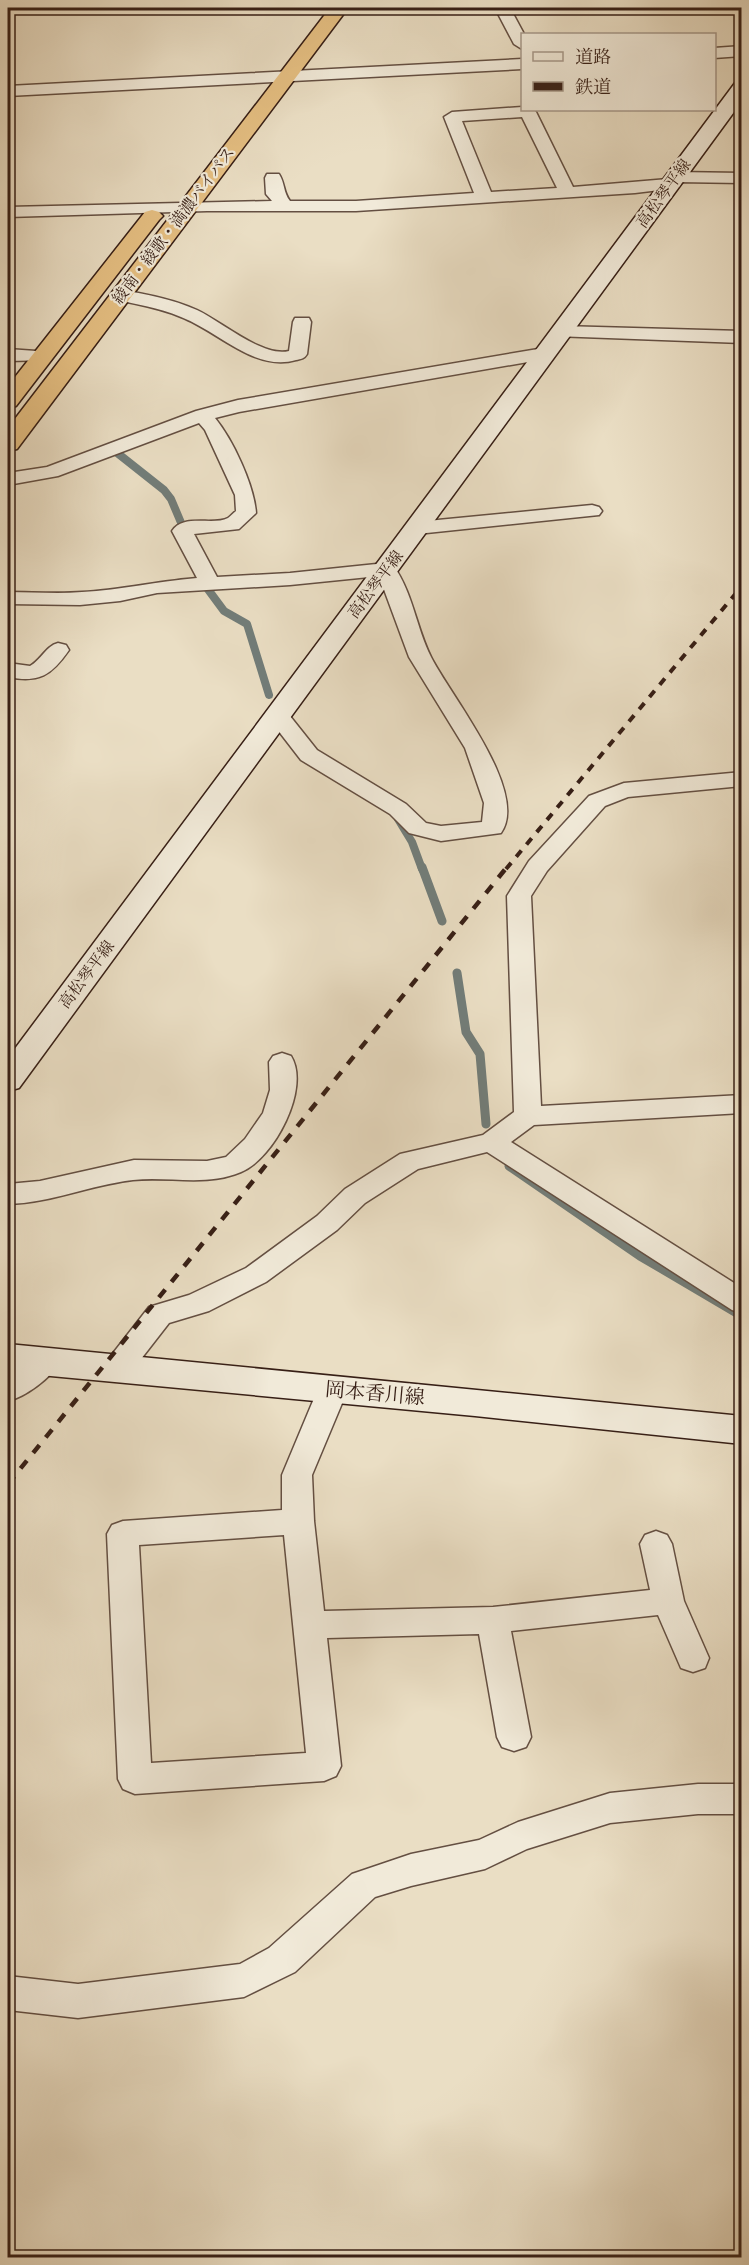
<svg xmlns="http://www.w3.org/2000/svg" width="749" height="2265" viewBox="0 0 749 2265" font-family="'Libre Caslon Text','Noto Serif JP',serif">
  <rect width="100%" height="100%" fill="#eadec4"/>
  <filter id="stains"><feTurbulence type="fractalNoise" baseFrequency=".00333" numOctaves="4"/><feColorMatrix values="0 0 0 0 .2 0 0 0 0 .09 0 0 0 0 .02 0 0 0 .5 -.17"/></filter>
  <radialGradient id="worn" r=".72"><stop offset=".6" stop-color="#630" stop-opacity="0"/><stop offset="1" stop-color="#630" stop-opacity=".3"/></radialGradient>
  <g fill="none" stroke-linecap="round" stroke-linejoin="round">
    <path stroke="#727d79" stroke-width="8" d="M116 452 164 490 171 499 182 525
      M207 588 224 611 247 624 269 695
      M398 819 412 842 422 869"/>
    <path stroke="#727d79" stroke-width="9" d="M422 867 442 921
      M457 973 466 1032 480 1054 486 1124
      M509 1166 640 1256 742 1316"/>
    <g stroke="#644f42" stroke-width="3">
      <path id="minor" d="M495 8H510L524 34H522V49L514 44Z
        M742 46V56L714 58V48Z
        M522 59V69L8 96V86Z
        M522 107V110H534L536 112 573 187 668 179 667 177 669 173 675 172 742 173V183L677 182 676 188 635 193 356 211H207L8 217V207L272 201 266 194 265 178 267 174H279C285 183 283 192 290 201H356L474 193 444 117 452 112ZM522 117 557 188 491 192 462 121Z
        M120 290C147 294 172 299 197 310 221 321 263 358 289 351L293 322 295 318H309L311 322 307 354C304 359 301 359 296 360 254 372 218 331 181 317 157 307 138 305 114 299L111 295 114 291Z
        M561 326 742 331V343L554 336 552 332 554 328Z
        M544 348 551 350 553 354 551 358 239 412 215 418C233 440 254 485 256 513L239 529 194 534 217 577 290 573 386 563 393 565C413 593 416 627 431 657 450 695 530 792 501 833L441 841 409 833 390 814 301 760 267 716 270 711 278 709 286 711 317 750 406 804 426 823 441 826 482 822 484 803 465 748 409 657 379 576 290 585 157 593 120 601 80 605 8 604V592C32 592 58 594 82 592 121 590 158 581 197 578L172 531C184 513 213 526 228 518 231 516 233 513 236 511L235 495 205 430 199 423 58 476 8 485V473L47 467 196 411 238 400Z
        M8 349 50 352 52 356 50 360 8 361Z
        M592 505 599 507 602 511 599 515 417 534 410 532 407 528 410 524 417 522Z
        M58 643 66 645 69 650C51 676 39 683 8 677V663L30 666C41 660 46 646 58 643Z
        M742 772V786L628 797 605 806 547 871 531 896 541 1106 742 1095V1113L534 1125 511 1142 742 1288V1313L732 1310 487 1152 418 1169 365 1203 337 1230 266 1282 209 1311 169 1323 127 1377 117 1380 107 1377 102 1369 107 1361 149 1307 189 1295 246 1268 317 1216 345 1189 400 1154 483 1135 514 1112 507 896 529 861 589 796 624 783Z
        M282 1053 291 1056C311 1088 274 1159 241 1172 206 1187 169 1176 133 1180 90 1185 51 1203 8 1204V1184L40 1181 134 1160 207 1161 226 1157 245 1139 263 1113 270 1090 269 1062 273 1056Z
        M45 1351 55 1354 60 1362C51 1378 25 1397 8 1401V1374L35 1354Z
        M333 1378 344 1381 348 1389 312 1475 314 1521 324 1611 493 1607 650 1590 640 1544 645 1535 656 1531 667 1535 672 1544 684 1601 709 1658 705 1668 693 1672 681 1668 658 1615 511 1631 531 1737 526 1747 514 1751 502 1747 497 1737 479 1634 327 1638 341 1766 336 1776 324 1781 135 1794 123 1789 118 1779 107 1534 112 1525 123 1521 282 1510V1475L318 1389 322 1381ZM284 1535 306 1753 151 1763 139 1545Z
        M698 1784H742V1814H698L610 1823 527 1849 485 1869 411 1886 375 1897 295 1972 244 1997 78 2018 8 2010V1976L78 1984 240 1964 269 1948 352 1874 411 1854 479 1840 518 1822 610 1793Z"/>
    </g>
    <g stroke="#371f16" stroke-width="3">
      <path id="secondary" d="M742 81V101L19 1088 8 1091V1058L735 83Z
        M8 1344 742 1416V1444L475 1416 8 1372Z"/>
    </g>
    <g stroke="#371f16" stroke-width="3">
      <path id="trunk" d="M330 8H348L17 449 8 451V428Z
        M152 210 159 212 163 216 159 220 16 406 8 408V386L145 212Z"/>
    </g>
    <use href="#minor" fill="#f1ead9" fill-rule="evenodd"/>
    <use href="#secondary" fill="#f1ead9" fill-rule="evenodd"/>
    <use href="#trunk" fill="#e5bf82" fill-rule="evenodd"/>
    <path stroke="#371f16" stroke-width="4" stroke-dasharray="8 8" stroke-linecap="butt" d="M506 869 742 586"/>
    <path stroke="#371f16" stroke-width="4.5" stroke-dasharray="10 10" stroke-linecap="butt" d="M8 1484 507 867"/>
  </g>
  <g text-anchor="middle" stroke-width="4.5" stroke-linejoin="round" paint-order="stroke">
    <g font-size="16" fill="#371f16" stroke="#f1ead9">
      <text transform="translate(663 193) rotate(-54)" y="6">高松琴平線</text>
      <text transform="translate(173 225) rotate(-53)" y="6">綾南・綾歌・満濃バイパス</text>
      <text transform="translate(375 584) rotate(-53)" y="6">高松琴平線</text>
      <text transform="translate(86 974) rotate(-53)" y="6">高松琴平線</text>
    </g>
    <g font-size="20" fill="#371f16" stroke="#f1ead9">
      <text transform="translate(375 1393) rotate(5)" y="7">岡本香川線</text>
    </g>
  </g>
  <rect width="749" height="2265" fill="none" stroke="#eadec4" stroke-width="30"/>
  <rect x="9" y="9" width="731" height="2247" fill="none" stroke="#371f16" stroke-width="3"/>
  <rect x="15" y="15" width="719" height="2235" fill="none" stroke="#371f16" stroke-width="1.5"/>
  <rect x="521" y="33" width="195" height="78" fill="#f1ead9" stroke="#a7998b" stroke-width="1.5"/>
  <rect x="533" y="52" width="30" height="9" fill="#f1ead9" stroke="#a7998b" stroke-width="1.5"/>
  <text x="575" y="63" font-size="18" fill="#371f16">道路</text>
  <rect x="533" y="82" width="30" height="9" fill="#371f16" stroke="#a7998b" stroke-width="1.5"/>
  <text x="575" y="93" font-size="18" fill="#371f16">鉄道</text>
  <rect width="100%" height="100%" filter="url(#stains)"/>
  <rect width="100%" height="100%" fill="url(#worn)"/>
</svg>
